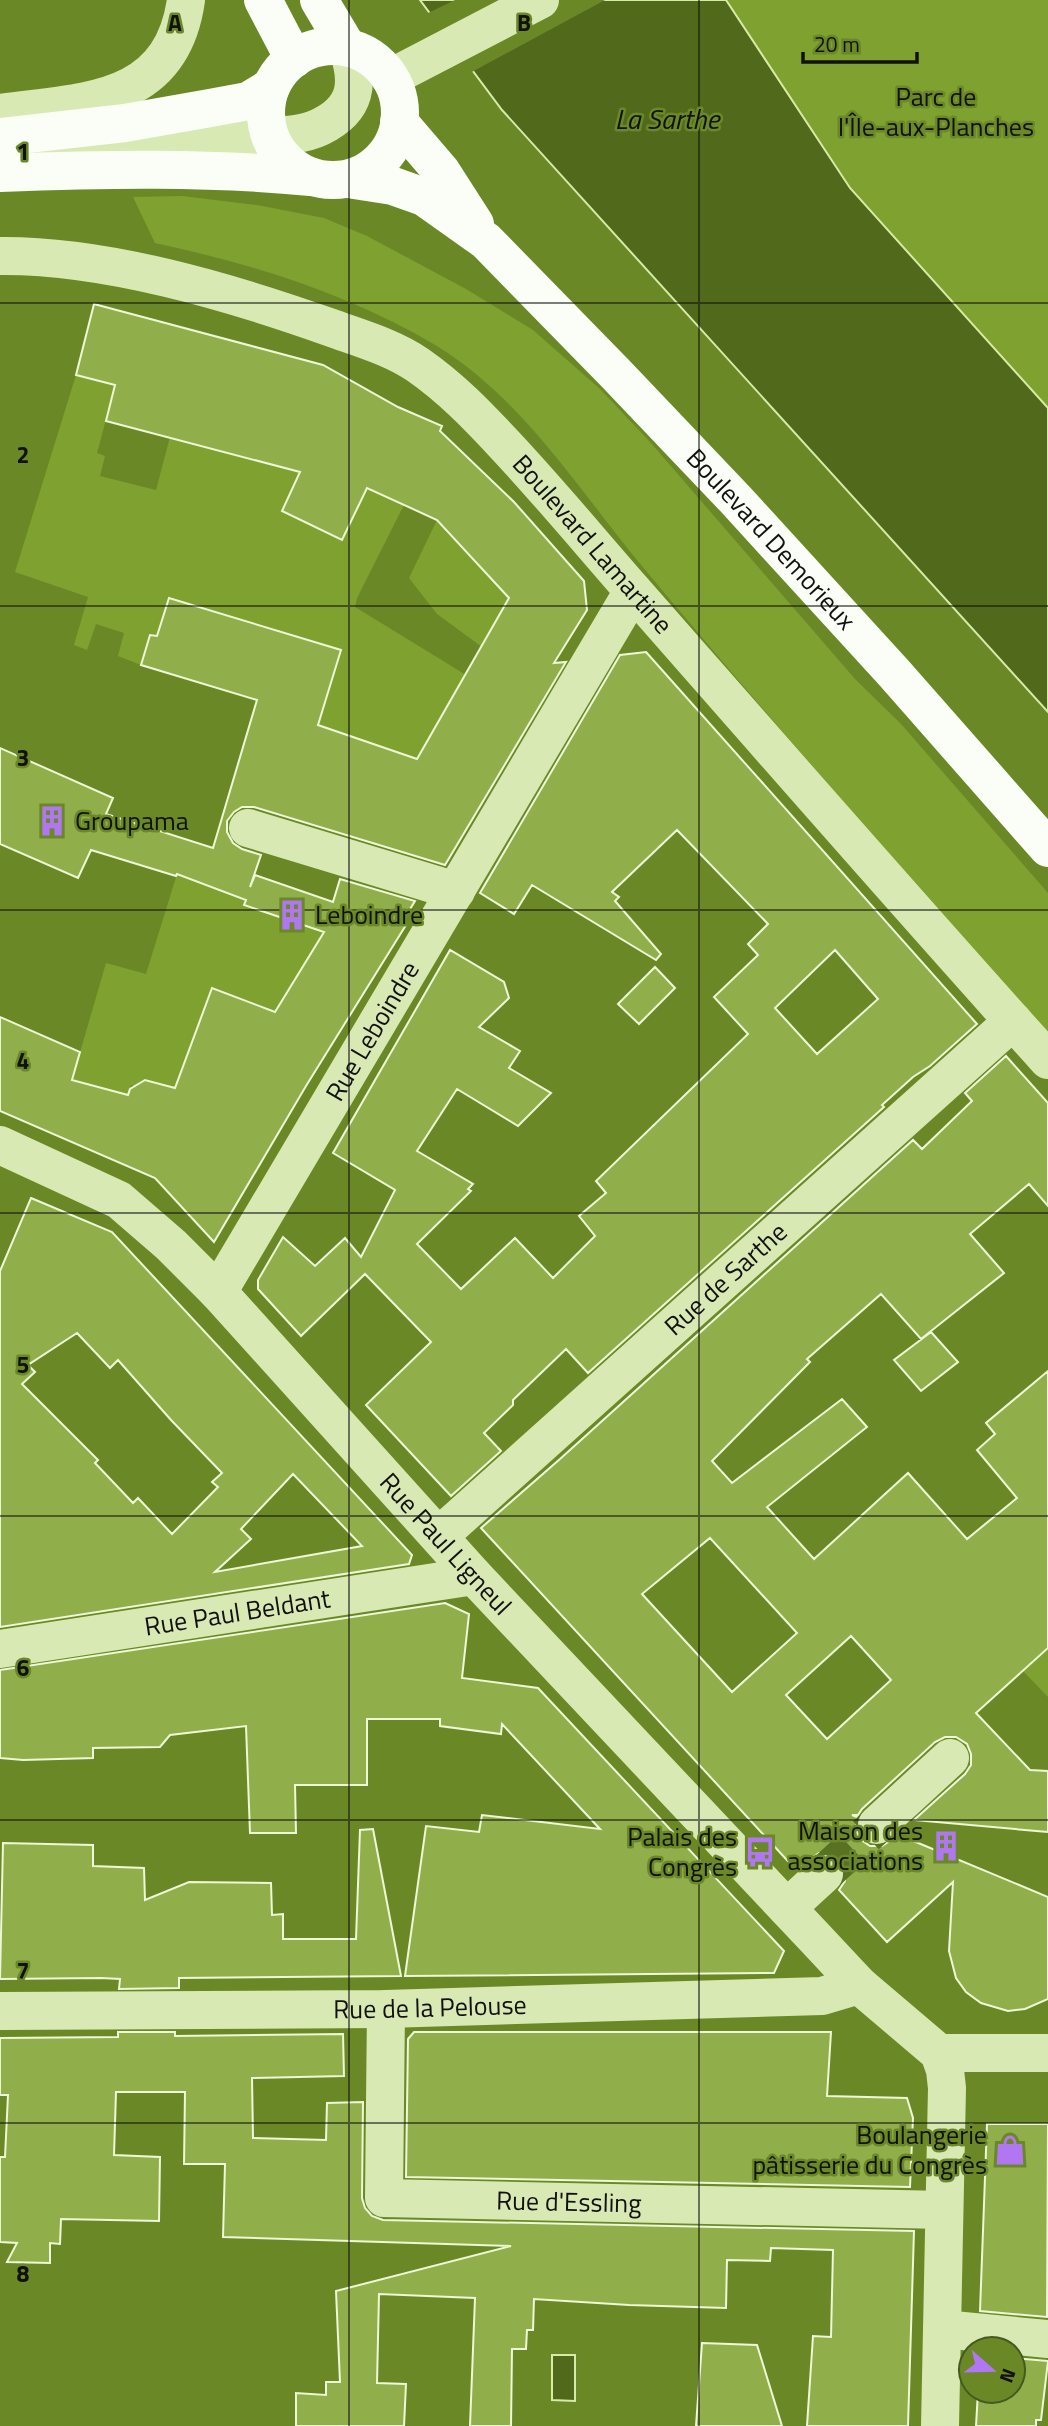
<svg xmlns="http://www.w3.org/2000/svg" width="1048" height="2426" viewBox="0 0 1048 2426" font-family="'Titillium Web',sans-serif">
  <rect width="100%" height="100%" fill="#6a8926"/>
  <path fill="#7fa130" d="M726 0H1048V408L850 188Z
    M182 196 257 205 324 218 367 236 466 289 533 330 600 389 650 442 855 679 901 724 1048 893V1037C913 880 774 725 642 566 578 489 524 400 437 346 350 294 253 264 155 243L133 197Z
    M76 375 123 388 111 401 97 453 105 456 100 476 156 490 175 418 211 449 260 462 270 426 315 442 282 511 342 539 373 475 409 495 357 598 355 607 466 675 417 759 318 725 340 650 169 598 157 636 150 635 141 665 118 656 124 633 96 624 87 650 74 645 88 597 15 572Z
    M437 520 508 596 509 610 482 647 437 614 409 578Z
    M177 874 246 900 245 905 334 936 289 1037 213 988 172 1096 156 1083 145 1080 137 1087 131 1085 128 1095 67 1097 106 963 146 974Z
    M1048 1648V1697L1023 1671Z"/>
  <path fill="#50691b" stroke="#d7eaa7" stroke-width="2" d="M420 0H726L850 188 1048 408V712L502 110Z
    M552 2355H575V2401L552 2400Z"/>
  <path fill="#6a8926" d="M455 0H605L470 73 426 14Z"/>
  <path fill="#90af4a" stroke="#eef7d7" stroke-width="2" fill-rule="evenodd" d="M94 304 323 365 398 407 442 426 440 431 514 502 584 581 587 610 554 663 566 662 445 865 254 807H242L234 812 227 821V832L233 843 242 849 261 855 250 887 255 875 333 902 340 879 415 901 402 922 406 925 306 1086 214 1242 155 1178 0 1111V1017L80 1052 72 1080 128 1095 130 1089 145 1080 175 1088 212 988 275 1012 324 932 244 905 246 900 177 874 176 876 91 850 78 878 0 844V748L113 798 106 814 213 848 257 700 141 665 150 635 157 636 169 598 341 650 318 725 417 759 509 598 437 520 367 488 342 540 282 511 300 472 106 421 115 385 76 375Z
    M646 652 977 1024 930 1066 913 1077 882 1105 884 1107 588 1373 566 1349 513 1400V1405L484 1433 501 1451 451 1496 366 1405 431 1342 365 1274 301 1336 258 1289V1280L283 1237 315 1266 345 1238 361 1257 395 1190 333 1153 450 950 504 982 509 998 479 1027 520 1051 509 1068 551 1093 518 1126 457 1089 417 1151 473 1184 468 1189 471 1191 417 1244 461 1289 515 1238 553 1278 595 1236 579 1216 606 1193 596 1181 748 1034 714 997 758 955 748 944 768 924 677 830 612 892 619 897 615 901 661 954 656 960 532 885 514 914 480 893 620 655ZM835 950 878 999 817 1054 775 1008Z
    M655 967 675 988 639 1024 618 1004Z
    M1006 1056 1048 1103V1206L1029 1184 970 1234 1004 1273 921 1339 881 1294 807 1359 810 1362 712 1461 732 1483 842 1399 867 1427 767 1507 814 1559 908 1473 967 1539 1017 1498 977 1450 995 1434 986 1423 1048 1371V1648L976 1713 1030 1770 1048 1771V1832L914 1820 965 1774 971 1765V1754L967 1744 956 1737H945L935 1742 862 1809 858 1815H852L857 1817 856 1829 860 1839 870 1846H882L899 1835 1048 1897V1999L1025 2009 1008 2011 981 2003 966 1992 956 1978 949 1951 953 1882 887 1942 839 1890 845 1881V1870L840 1859 830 1853H819L796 1870 481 1528 560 1459 913 1140 922 1149 972 1101 965 1093ZM710 1538 797 1633 732 1692 642 1594ZM851 1636 891 1680 827 1739 786 1695Z
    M31 1198 112 1232 412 1555 409 1564 0 1627V1271ZM77 1333 110 1368 118 1360 171 1420 222 1473 212 1482 218 1487 172 1534 138 1498 133 1503 95 1463 98 1460 22 1384 35 1372 28 1365ZM293 1474 362 1546 215 1572 251 1539 241 1529Z
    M931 1332 958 1362 921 1391 894 1360Z
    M445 1603 469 1614 462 1678 538 1688 784 1951 774 1973 405 1976 426 1826 479 1832 482 1815 600 1829 502 1724 501 1734 440 1726V1719H367V1785H295L296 1833H250L246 1726 170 1735 160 1747 93 1748V1758L23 1760 0 1758V1670Z
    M373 1829 401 1976 179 1978V1988L119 1989 120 1979 101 1978 0 1979 3 1843 93 1845V1866L144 1868 145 1900 189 1882 271 1883 272 1915 283 1914V1939H356L360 1830Z
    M118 2032H175V2036L343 2034 344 2076 252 2078 253 2138 326 2140 327 2103 363 2102 362 2198 365 2208 372 2216 383 2220 914 2231 908 2426H807L813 2336 831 2337 833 2250 771 2248 770 2261 727 2260 726 2308 629 2305 534 2299 533 2330H527L526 2349H512L511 2426H470L475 2298 379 2294 377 2383 406 2384 404 2426H296V2393L326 2395V2382H340L336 2291 511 2246 223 2237 225 2164H184L185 2092H116L114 2155 160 2157 159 2221 61 2219 60 2244 50 2243V2263L7 2262 17 2243 0 2242V2157H5L8 2095H0V2038L118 2037Z
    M414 2032H831L827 2096 907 2098 913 2118 910 2187 406 2177 408 2039Z
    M987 2124H1048L1047 2317 980 2311Z
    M702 2343 757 2345 782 2426H696Z
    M1013 2358 1048 2361 1041 2420H1036V2426H976L978 2391H1013Z"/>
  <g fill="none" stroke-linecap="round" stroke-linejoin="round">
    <path stroke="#587122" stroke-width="38" stroke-dasharray="38 19" stroke-linecap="butt" d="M824 1874 877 1825"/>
    <g stroke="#d9e9b3" stroke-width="38">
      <path d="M390 78 540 0"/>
      <path d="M0 113C84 101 171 105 186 0"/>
      <path d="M0 156C84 149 167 144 251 137 273 135 299 137 320 127 357 109 360 83 347 47"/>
      <path id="s1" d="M0 256C106 255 230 292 329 327 359 338 392 347 418 365 451 388 477 415 504 444 550 493 592 544 636 594 773 750 909 906 1048 1060"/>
      <path d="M248 828 456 891"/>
      <path id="s2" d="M0 1145 119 1200 171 1245 218 1292 474 1576 816 1939 859 1985 939 2053 945 2070 947 2088 940 2426"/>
      <path id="s3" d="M218 1292 633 591"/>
      <path id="s4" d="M439 1536 1013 1021"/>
      <path id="s5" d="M0 1649 474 1576"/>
      <path d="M877 1825 950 1758"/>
      <path d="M787 1908 824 1874"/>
      <path id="s6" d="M386 2009 384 2198 944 2210"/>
      <path id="s7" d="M0 2011 386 2009 822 1996 859 1985"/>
      <path d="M939 2053H1048"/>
      <path d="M942 2329 1048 2339"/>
    </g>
    <g stroke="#fbfef6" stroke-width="38">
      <path d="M263 0 294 59"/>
      <path d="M319 0 347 47"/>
      <circle cx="333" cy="113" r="67"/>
      <path d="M399 122 441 171 475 224"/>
      <path d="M0 137 125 123 210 108 248 101 271 87"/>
      <path d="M0 173C104 169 207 167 311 177"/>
      <path id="s8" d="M348 179 393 186 424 197 486 241 616 374 735 499 894 673 1048 848"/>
    </g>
  </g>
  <path fill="none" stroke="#111" stroke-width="2" stroke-opacity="0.55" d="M349 0V2426M699 0V2426M0 303H1048M0 606H1048M0 910H1048M0 1213H1048M0 1516H1048M0 1820H1048M0 2123H1048"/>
  <defs>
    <g id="building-bare" transform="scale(2.415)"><path d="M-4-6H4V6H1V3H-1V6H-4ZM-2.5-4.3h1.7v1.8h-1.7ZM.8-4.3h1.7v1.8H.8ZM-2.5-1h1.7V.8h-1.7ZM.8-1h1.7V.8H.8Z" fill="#b177f3" stroke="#6a8926" stroke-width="2.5" paint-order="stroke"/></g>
    <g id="bus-bare" transform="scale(2.415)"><path d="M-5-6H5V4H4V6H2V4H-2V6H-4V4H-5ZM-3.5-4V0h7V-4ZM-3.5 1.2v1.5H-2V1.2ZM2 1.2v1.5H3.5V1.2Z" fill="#b177f3" stroke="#6a8926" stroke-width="2.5" paint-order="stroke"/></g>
    <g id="shop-bare" transform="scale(2.415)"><path d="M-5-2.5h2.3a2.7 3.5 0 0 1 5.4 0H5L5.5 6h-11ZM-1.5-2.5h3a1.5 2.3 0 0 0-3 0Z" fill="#b177f3" stroke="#6a8926" stroke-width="2.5" paint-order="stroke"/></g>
  </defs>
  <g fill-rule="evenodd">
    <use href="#building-bare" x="52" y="821"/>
    <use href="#building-bare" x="292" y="915"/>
    <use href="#building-bare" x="946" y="1846"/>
    <use href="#bus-bare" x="760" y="1852"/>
    <use href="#shop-bare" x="1010" y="2150"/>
  </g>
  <g text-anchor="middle" stroke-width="5" stroke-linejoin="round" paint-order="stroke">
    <g font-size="26" fill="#111" stroke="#6a8926">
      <text x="936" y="106">Parc de<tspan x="936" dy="30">l'Île-aux-Planches</tspan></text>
    </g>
    <g font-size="26" fill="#111" stroke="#6a8926">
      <text dy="9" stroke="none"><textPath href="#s8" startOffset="567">Boulevard Demorieux</textPath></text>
      <text dy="9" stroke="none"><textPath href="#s1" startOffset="686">Boulevard Lamartine</textPath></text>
      <text dy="9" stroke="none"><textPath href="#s3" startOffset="303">Rue Leboindre</textPath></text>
      <text dy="9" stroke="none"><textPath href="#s4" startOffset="385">Rue de Sarthe</textPath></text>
      <text dy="9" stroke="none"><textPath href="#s2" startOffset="606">Rue Paul Ligneul</textPath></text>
      <text dy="9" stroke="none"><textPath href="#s5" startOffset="240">Rue Paul Beldant</textPath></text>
      <text dy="9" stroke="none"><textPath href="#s7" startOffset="430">Rue de la Pelouse</textPath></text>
      <text dy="9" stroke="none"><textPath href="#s6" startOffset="374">Rue d'Essling</textPath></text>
    </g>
    <g font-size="26" fill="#111" stroke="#6a8926" text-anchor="end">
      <text x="75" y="830" text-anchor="start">Groupama</text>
      <text x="315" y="924" text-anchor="start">Leboindre</text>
      <text x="923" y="1840">Maison des<tspan x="923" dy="30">associations</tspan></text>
      <text x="737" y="1846">Palais des<tspan x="737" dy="30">Congrès</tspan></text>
      <text x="987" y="2144">Boulangerie<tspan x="987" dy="30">pâtisserie du Congrès</tspan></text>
    </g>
    <g font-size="28" font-style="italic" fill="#111" stroke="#6a8926">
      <text x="667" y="129">La Sarthe</text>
    </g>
  </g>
  <g font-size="23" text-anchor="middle" font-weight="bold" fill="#111" stroke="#6a8926" stroke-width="5" stroke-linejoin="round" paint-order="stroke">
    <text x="175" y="31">A</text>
    <text x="524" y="31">B</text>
    <text x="23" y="160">1</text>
    <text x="23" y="463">2</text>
    <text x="23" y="766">3</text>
    <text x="23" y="1069">4</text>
    <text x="23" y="1373">5</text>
    <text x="23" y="1676">6</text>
    <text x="23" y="1979">7</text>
    <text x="23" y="2282">8</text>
  </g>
  <g transform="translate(992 2370) rotate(110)"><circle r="33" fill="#6a8926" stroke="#46591e" stroke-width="2"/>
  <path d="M0-5L12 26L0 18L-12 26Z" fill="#b177f3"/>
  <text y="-10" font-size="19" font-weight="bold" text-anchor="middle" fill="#111111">N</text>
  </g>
  <path d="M803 52v10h114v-10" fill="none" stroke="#111111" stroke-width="3.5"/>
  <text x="814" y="52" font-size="21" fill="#111111" stroke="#6a8926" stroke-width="5" paint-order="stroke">20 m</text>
</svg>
